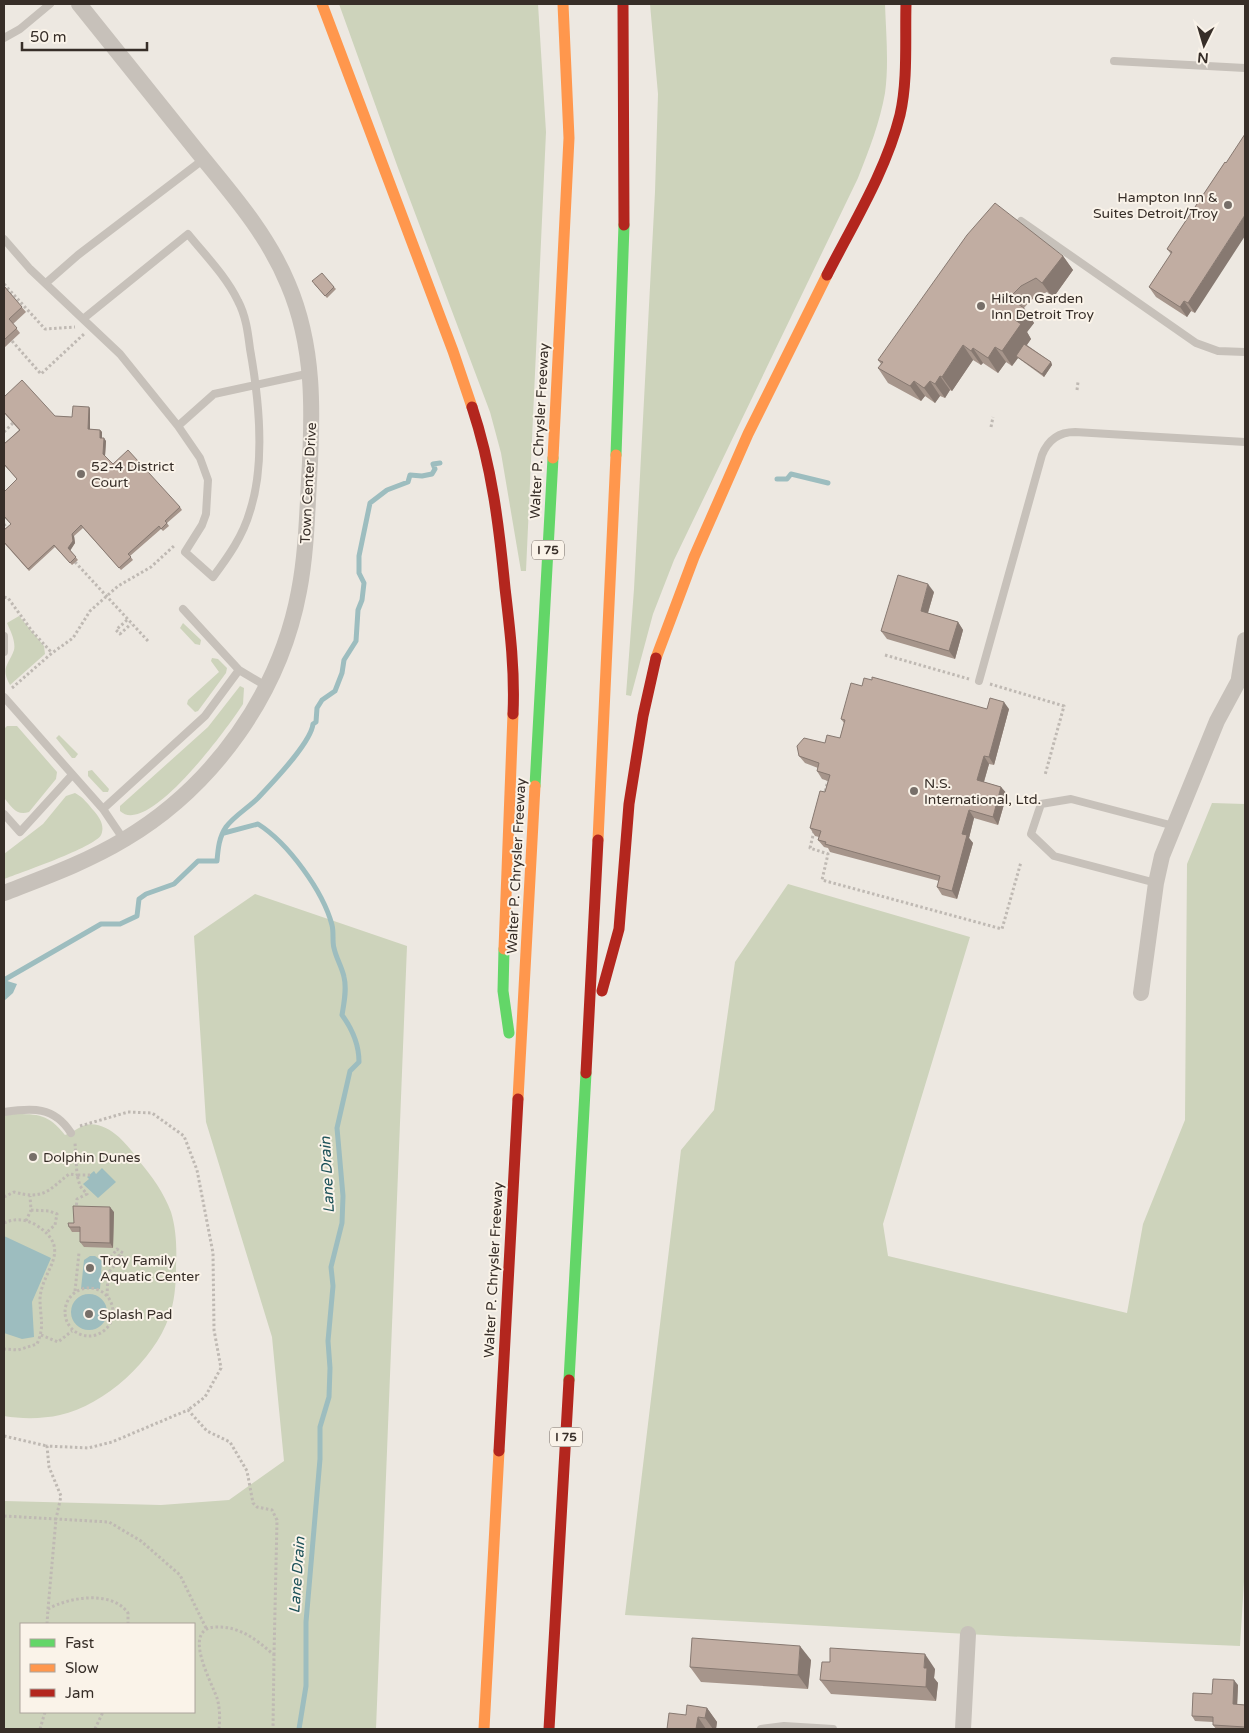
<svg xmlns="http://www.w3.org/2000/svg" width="1249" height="1733" viewBox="0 0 1249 1733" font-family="'Varela Round',sans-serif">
  <rect width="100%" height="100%" fill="#ede8e1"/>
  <path fill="#cdd3bb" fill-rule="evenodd" d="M339 4H538L546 132 526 571H521L501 453 490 412 398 168Z
    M650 4H885C886 33 889 64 885 93 880 122 869 150 858 178L674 560 653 614 631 696 626 695 634 589 655 192 658 94Z
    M19 616 44 646 45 654 10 685C0 667 9 665 14 650 16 641 10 630 7 623Z
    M183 623 201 640 200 645 195 644 180 628Z
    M212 658 218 659 227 668 226 673 198 711 195 712 187 704 188 700 219 672 211 661Z
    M240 686 244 688 243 704C229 726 148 838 120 811V806L208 727Z
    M7 726H17L57 772 56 779 29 812C16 816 12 807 4 798V729Z
    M59 735 78 754 75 758H72L56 738Z
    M92 770 109 789 108 792H103L88 776V771Z
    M75 793C83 797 88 804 94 811 100 818 105 826 101 835 95 847 20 873 4 879V854L43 824 66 796Z
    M1212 803 1245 804V1566L1240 1646 1003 1636 625 1615 681 1150 714 1110 735 962 788 884 970 937 883 1224 888 1256 1127 1313 1143 1224 1185 1120 1187 864Z
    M255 894 407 946 376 1729H4V1501L161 1505 229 1500 284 1461 272 1337 206 1122 194 936ZM21 1624H194V1712H21Z
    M13 1114C39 1114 48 1114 65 1135 72 1133 79 1127 85 1125 108 1120 128 1145 139 1161 152 1176 164 1193 171 1212 176 1228 177 1248 176 1265 176 1282 175 1301 169 1317 154 1360 105 1405 60 1415 43 1419 21 1419 4 1416V1115Z"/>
  <path fill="#9dbdbf" d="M4 980 17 984 13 993 4 1001Z
    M102 1168 116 1182 98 1198 83 1184 89 1179 87 1177 94 1171 96 1174Z
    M4 1236 51 1258 32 1302 34 1337 22 1339 4 1333Z
    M90 1256H95L102 1261 100 1289H81L84 1260Z
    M71 1312a18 18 0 1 1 36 0a18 18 0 1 1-36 0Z"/>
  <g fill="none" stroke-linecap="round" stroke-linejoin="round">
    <path stroke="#9dbdbf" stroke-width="5" d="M777 479H787L791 474 828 483
      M224 833 258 824C288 843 323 891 332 925 334 933 332 941 334 948 336 958 342 967 344 977 347 989 344 1003 342 1015 353 1030 359 1044 359 1062L350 1071 337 1128 343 1196 342 1223 331 1267 333 1286 328 1341 330 1368 329 1397 320 1427V1459L306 1622V1686L299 1729
      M4 980 101 924H120L137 916 139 899 146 894 174 884 198 861H217C218 849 219 837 226 827 234 816 248 808 258 798 272 783 311 743 313 724L316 722 317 708 322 700 335 691 342 673 344 660 356 641 358 610 362 600 364 583 359 573V556L370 503 387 490 408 482 410 475 422 476 432 474 435 469 433 464 440 463"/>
    <path stroke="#bfb9b3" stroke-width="3" stroke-dasharray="2.5 2.5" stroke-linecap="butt" d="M4 284 45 329 75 327
      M12 341 41 374 84 334
      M1077 390 1078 382
      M991 427 993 417
      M4 432 13 423
      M4 524 6 527 4 529
      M75 562 148 641
      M4 597 8 598 32 631 52 653
      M127 620 116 630 120 634 131 624
      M885 655 969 679
      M990 684 1064 706 1045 775
      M12 688 52 653 73 638 90 611 118 586 151 567 175 545
      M824 796 828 780
      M814 831 810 848 828 854 822 880 1002 929 1021 862
      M80 1126 128 1112 152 1113 184 1136 197 1170 213 1253 214 1330 221 1368 205 1397 188 1410
      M4 1197 14 1192C43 1200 48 1191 69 1174L77 1175 75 1143
      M31 1210 49 1211 57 1214 55 1225 46 1233
      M76 1210 77 1199 87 1194 80 1186 77 1175H90
      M26 1221 31 1210 30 1196
      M4 1223C15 1218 26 1219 36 1225 75 1250 41 1270 40 1299 40 1318 45 1326 37 1344L18 1350 4 1349
      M106 1256 108 1261 117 1249 123 1253 121 1258
      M65 1312a24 24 0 1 1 48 0a24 24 0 1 1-48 0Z
      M75 1291 79 1253
      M107 1296 108 1273 121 1258 117 1253
      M41 1335 58 1342 72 1331
      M4 1436 47 1446
      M4 1516 56 1519 48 1609
      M47 1624 48 1609C69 1597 112 1590 128 1613V1624
      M206 1628 180 1575 141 1541 109 1522 56 1519 61 1496 49 1467 47 1446 88 1448 112 1442 188 1410 207 1431 230 1442 247 1471 253 1503 257 1507 272 1510 277 1520 274 1655
      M40 1729 45 1712
      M95 1729 103 1712
      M219 1729C220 1719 220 1708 217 1698 211 1681 181 1628 216 1627 240 1626 257 1640 274 1655L273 1729"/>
    <path stroke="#c7c1ba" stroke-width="8" d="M4 38 20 29 50 4
      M1114 61 1245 68
      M1021 221 1196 343 1218 351 1245 352
      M4 239 30 269 120 354 178 426 200 458 208 480 206 514 202 525 185 552 213 577C228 557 243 536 250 511 266 462 259 399 250 349 248 333 246 316 238 301 226 276 205 255 188 234L83 319
      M46 283 78 255 204 159
      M178 426 214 394 311 373
      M183 609 239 670 266 686
      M4 636V652
      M979 681 1042 455C1048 440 1059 432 1075 432L1245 442
      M4 697 103 809 124 840
      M103 809 205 716 239 670
      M4 814 20 832 72 775
      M1156 883 1054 856 1031 834 1041 804 1071 799 1174 826
      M4 1112C32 1108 54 1106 71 1133
      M761 1729 784 1726 833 1729"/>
    <path stroke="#c7c1ba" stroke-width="16" d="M1239 678 1245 640
      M4 893C45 877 87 862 125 839 214 786 280 693 299 591 306 555 307 517 309 481 313 413 315 347 288 284 267 233 231 193 197 151 158 102 118 53 79 4
      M1141 993 1156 883 1162 856 1217 721 1245 669
      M963 1729 968 1634"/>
    <path stroke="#63d668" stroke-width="11" d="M616 455 624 225
      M535 786 553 458
      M504 949 503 991 509 1033
      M569 1380 586 1073"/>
    <path stroke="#ff974d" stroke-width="11" d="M322 4 453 351 472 407
      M553 458 569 138 563 4
      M656 658 694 557 748 434 827 275
      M598 840 616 455
      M504 949 513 714
      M518 1099 535 786
      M484 1729 499 1451"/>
    <path stroke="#b3261e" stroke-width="11" d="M623 4 624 225
      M827 275C853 224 886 171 900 115 908 80 905 40 906 4
      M472 407C492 467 499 526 505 588 510 630 515 671 513 714
      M602 991 619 929 629 804 643 716 656 658
      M586 1073 598 840
      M499 1451 518 1099
      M549 1729 569 1380"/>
  </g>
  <path fill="#a6958b" d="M1225 162 1195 313 1191 311 1187 317 1156 297 1149 287 1171 254 1167 249Z
    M1063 256 1073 270 1053 298 1047 292 1031 300 1024 308 1034 323 1027 332 1031 339 1027 345 1051 362 1052 365 1044 377 1018 358 1012 366 1006 362 998 373 983 363 981 365 973 360 952 391 950 390 945 398 940 396 935 403 925 396 921 401 888 383 878 368 881 364 878 360Z
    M314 284 334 287 336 289 327 298Z
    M4 286 26 312 13 324 20 333 4 348Z
    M4 397 55 416 72 417 89 407 90 409V429L100 430 102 432V438L106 441 105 456 113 464 180 507 182 510 167 523 169 526 163 531 161 529 130 556 133 560 121 570 83 528 74 536 75 543 70 550 78 560 72 565 55 547 29 571 4 543V530L11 524 4 517V492L17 479 4 465V444L19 430 4 413Z
    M934 592 928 613 958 622 963 630 955 659 887 639 881 631Z
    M862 686 987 709H1009L994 765 989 764 984 782 1001 787 1007 794 998 825 974 818 969 838 973 843 957 899 942 895 937 887 939 881 830 852 828 848 824 847 818 840 819 837 815 836 810 828 825 792 828 781 822 779 817 771 818 768 805 763 799 756 825 743 840 738 844 723 841 719Z
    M114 1212 113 1248 84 1247 80 1242V1232H72L69 1227 74 1223Z
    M811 1660 808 1689 701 1682 690 1667Z
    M935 1669 934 1678 938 1683 936 1701 831 1694 820 1680Z
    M1238 1685 1237 1704 1245 1705V1729H1216L1213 1725V1722L1195 1721 1192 1716 1212 1694Z
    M707 1708 717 1722 716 1729H667L686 1715Z"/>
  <path fill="#877971" d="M1245 215V236L1195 313 1188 303Z
    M1063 256 1073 270 1053 298 1042 283Z
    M1184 301 1191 311 1187 317 1180 307Z
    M1024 308 1034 323 1027 332 1031 339 1018 357 1016 356 1018 358 1012 366 1002 351 1015 320Z
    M963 345 973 360 952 391 942 377Z
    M995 347 1006 362 998 373 988 358Z
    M973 348 983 363 981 365 971 351Z
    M1051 362 1052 365 1044 377 1042 374Z
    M940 376 950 390 945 398 935 384Z
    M914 381 925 396 921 401 910 386Z
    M930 381 940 396 935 403 924 388Z
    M89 407 90 409V431L88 429Z
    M100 430 102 432V441L100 438Z
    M104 438 106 441 105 456 103 454Z
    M72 534 74 536 75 543 70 551 68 548Z
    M928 584 934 592 926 619 921 611Z
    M958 622 963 630 955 659 949 651Z
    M1004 702 1009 709 994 765 989 757Z
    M984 756 989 764 982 788 977 780Z
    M1001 787 1007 794 998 825 993 817Z
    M969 810 974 818 969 838 973 843 957 899 952 891 962 834Z
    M110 1207 114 1212 113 1248 110 1243Z
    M800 1646 811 1660 808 1689 798 1675Z
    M925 1654 935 1669 934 1678 938 1683 936 1701 926 1687 924 1668Z
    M1234 1680 1238 1685 1237 1709 1233 1704Z
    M707 1708 717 1722 716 1729H713L705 1718Z
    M698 1717 706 1729H696Z"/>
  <path fill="#c1ada2" stroke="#877971" d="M1245 134V215L1188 303 1184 301 1180 307 1149 287 1172 252 1167 249 1225 162 1226 163Z
    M995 203 1063 256 1042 283 1036 278 1021 286 1009 298 1024 308 1015 320 1021 324 1002 351 995 347 988 358 973 348 971 351 963 345 942 377 940 376 935 384 930 381 924 388 914 381 910 386 878 368 883 362 878 360 967 235Z
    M322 273 334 287 325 296 312 281Z
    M4 286 22 307 9 319 17 328 4 340Z
    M1024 344 1051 362 1042 374 1016 356Z
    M22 380 55 416 72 417 73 406 89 407 88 429 100 430V438H104L103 454 113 464 128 450 180 507 165 521 167 523 161 529 159 526 128 554 131 557 119 568 81 525 72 534 73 541 68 548 76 557 70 563 54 545 28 569 4 542V530L11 524 4 516V492L17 479 4 464V444L20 430 4 412V397Z
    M898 575 928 584 921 611 958 622 949 651 881 631Z
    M872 677 987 709 990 698 1004 702 989 757 984 756 977 780 1001 787 993 817 969 810 962 834 967 835 952 891 937 887 940 876 825 844 826 842 818 840 821 831 810 828 820 791 825 792 830 775 817 771 819 763 799 756 797 746 804 738 825 743 827 735 840 738 845 720 841 719 851 683 862 686 864 678 872 680Z
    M73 1206 110 1207V1243L80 1242V1227H69L68 1223H74Z
    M692 1638 800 1646 798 1675 690 1667Z
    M830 1648 925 1654 924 1668H927L926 1687 820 1680 822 1662H830Z
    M1213 1679 1234 1680 1233 1704 1245 1705V1727L1213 1725V1717L1192 1716 1193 1693 1212 1694Z
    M687 1705 707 1708 705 1718 698 1717 696 1729H667L669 1713 686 1715Z"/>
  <g fill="#776f69" stroke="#faf3e9" stroke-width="2">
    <circle cx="1228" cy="205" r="5"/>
    <circle cx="981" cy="306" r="5"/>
    <circle cx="81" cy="474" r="5"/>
    <circle cx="914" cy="791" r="5"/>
    <circle cx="33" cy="1157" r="5"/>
    <circle cx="90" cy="1268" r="5"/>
    <circle cx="89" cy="1314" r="5"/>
  </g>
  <g text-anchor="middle" stroke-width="4" stroke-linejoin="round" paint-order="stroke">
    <g fill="#faf3e9" stroke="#726962" stroke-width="1">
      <rect x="532" y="540.5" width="32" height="19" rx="4"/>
      <rect x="550" y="1427.5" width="32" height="19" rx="4"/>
    </g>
    <g font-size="12" font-weight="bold" fill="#372e28">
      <text x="548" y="554">I 75</text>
      <text x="566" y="1441">I 75</text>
    </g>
    <g font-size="14" fill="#372e28" stroke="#faf3e9" text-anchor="start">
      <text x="1218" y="202" text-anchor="end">Hampton Inn &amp;<tspan x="1218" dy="16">Suites Detroit/Troy</tspan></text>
      <text x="991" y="303">Hilton Garden<tspan x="991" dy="16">Inn Detroit Troy</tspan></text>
      <text x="91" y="471">52-4 District<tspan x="91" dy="16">Court</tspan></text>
      <text x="924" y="788">N.S.<tspan x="924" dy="16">International, Ltd.</tspan></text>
      <text x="43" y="1162">Dolphin Dunes</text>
      <text x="100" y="1265">Troy Family<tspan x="100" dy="16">Aquatic Center</tspan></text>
      <text x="99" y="1319">Splash Pad</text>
    </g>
    <g font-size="14" fill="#372e28" stroke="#faf3e9">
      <text transform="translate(539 431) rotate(-87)" y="5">Walter P. Chrysler Freeway</text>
      <text transform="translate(308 483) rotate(-87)" y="5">Town Center Drive</text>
      <text transform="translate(516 866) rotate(-87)" y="5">Walter P. Chrysler Freeway</text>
      <text transform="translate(493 1270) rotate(-87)" y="5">Walter P. Chrysler Freeway</text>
    </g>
    <g font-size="15" font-style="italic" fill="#1d5259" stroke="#faf3e9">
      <text transform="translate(327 1175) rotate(-93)" y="5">Lane Drain</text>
      <text transform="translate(297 1575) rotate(-86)" y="5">Lane Drain</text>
    </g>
  </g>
  <rect width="1249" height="1733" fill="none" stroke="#372e28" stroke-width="10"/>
  <rect x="20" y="1623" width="175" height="90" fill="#faf3e9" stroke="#aca49c"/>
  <rect x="30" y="1639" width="25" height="8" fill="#63d668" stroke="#aca49c"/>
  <text x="65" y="1648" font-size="15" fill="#372e28">Fast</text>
  <rect x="30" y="1664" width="25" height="8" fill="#ff974d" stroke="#aca49c"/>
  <text x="65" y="1673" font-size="15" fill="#372e28">Slow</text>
  <rect x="30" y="1689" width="25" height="8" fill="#b3261e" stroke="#aca49c"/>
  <text x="65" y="1698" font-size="15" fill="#372e28">Jam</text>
  <g transform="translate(1204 45) rotate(185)" stroke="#faf3e9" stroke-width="4" paint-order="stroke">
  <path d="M0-4L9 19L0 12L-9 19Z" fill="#372e28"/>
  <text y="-8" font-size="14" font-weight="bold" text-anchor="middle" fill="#372e28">N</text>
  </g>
  <path d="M22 42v8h125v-8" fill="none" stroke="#372e28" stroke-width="2.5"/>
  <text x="30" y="42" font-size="15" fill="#372e28" stroke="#faf3e9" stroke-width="4" paint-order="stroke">50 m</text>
</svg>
